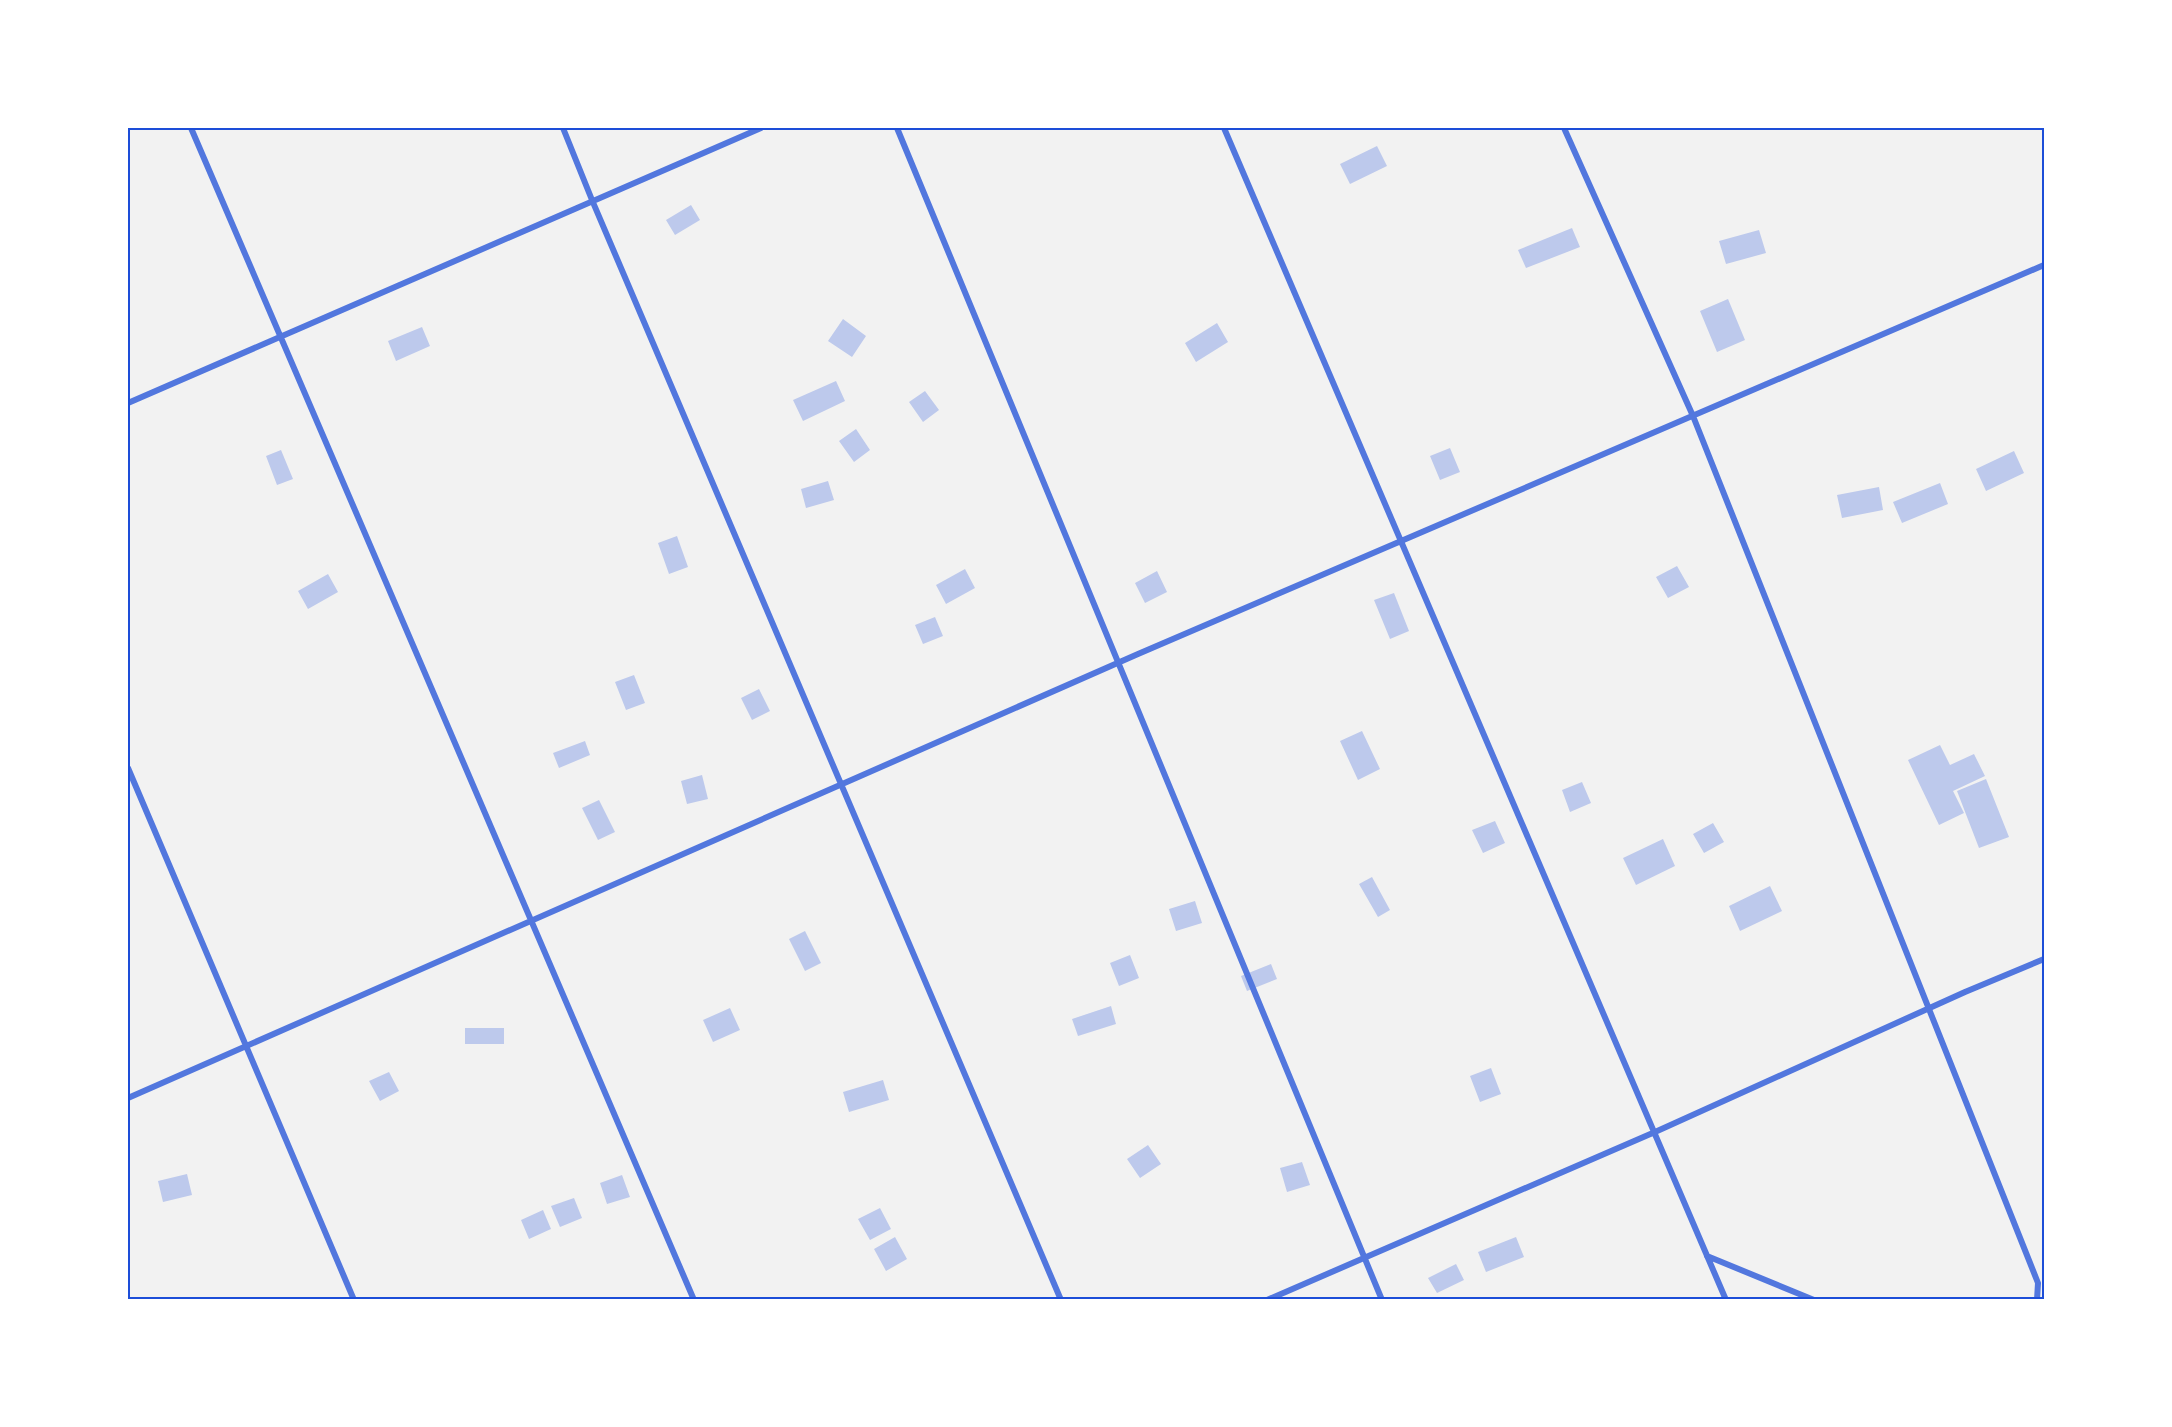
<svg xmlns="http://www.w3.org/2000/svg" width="2172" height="1427" viewBox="0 0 2172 1427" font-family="'Source Serif 4',serif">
  <rect width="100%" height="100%" fill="#f2f2f2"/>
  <path fill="#bdc9ec" d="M1377 146 1387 166 1350 184 1340 164Z
    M691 205 700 220 675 235 666 220Z
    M1572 228 1580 247 1526 268 1518 250Z
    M1759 230 1766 253 1726 264 1719 241Z
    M1728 299 1745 340 1717 352 1700 311Z
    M843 319 866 336 852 357 828 341Z
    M1217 323 1228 342 1196 362 1185 343Z
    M422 327 430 346 396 361 388 341Z
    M836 381 845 401 803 421 793 400Z
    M925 391 939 410 923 422 909 402Z
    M856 429 870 450 854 462 839 441Z
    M1450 448 1460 472 1440 480 1430 456Z
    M281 450 293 479 277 485 266 456Z
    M2014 451 2024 473 1986 491 1976 469Z
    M828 481 834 500 806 508 801 489Z
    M1940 483 1948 504 1902 523 1893 502Z
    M1879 487 1883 510 1842 518 1837 495Z
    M677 536 688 567 669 574 658 543Z
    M1677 566 1689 587 1668 598 1656 577Z
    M965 569 975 588 946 604 936 585Z
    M1157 571 1167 592 1145 603 1135 583Z
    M328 574 338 592 308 609 298 591Z
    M1394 593 1409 631 1390 639 1374 600Z
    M935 617 943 636 923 644 915 625Z
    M634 675 645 703 626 710 615 682Z
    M759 689 770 711 752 720 741 698Z
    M1362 731 1380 769 1358 780 1340 741Z
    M585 741 590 755 559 768 553 753Z
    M1940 745 1950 765 1974 754 1985 776 1953 791 1964 813 1939 825 1908 760Z
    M702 775 708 799 687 804 681 781Z
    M1986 779 2009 837 1979 848 1957 791Z
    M1582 782 1591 803 1570 812 1562 790Z
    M599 800 615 832 598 840 582 808Z
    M1495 821 1505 843 1483 853 1472 830Z
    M1713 823 1724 842 1704 853 1693 834Z
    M1663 839 1675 866 1636 885 1623 858Z
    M1372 877 1390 910 1378 917 1359 884Z
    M1770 886 1782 911 1740 931 1729 906Z
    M1195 901 1202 923 1176 931 1169 909Z
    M805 931 821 963 805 971 789 939Z
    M1130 955 1139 978 1119 986 1110 963Z
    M1271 964 1277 979 1247 991 1241 976Z
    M1111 1006 1116 1024 1078 1036 1072 1019Z
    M730 1008 740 1030 713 1042 703 1020Z
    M465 1028H504V1044H465Z
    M1491 1068 1501 1094 1480 1102 1470 1076Z
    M389 1072 399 1091 380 1101 369 1081Z
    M883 1080 889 1100 849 1112 843 1092Z
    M1148 1145 1161 1164 1140 1178 1127 1159Z
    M1302 1162 1310 1185 1287 1192 1280 1168Z
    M187 1174 192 1195 163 1202 158 1181Z
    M622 1175 630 1197 607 1204 600 1183Z
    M574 1198 582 1218 560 1227 551 1206Z
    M880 1208 891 1229 870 1240 858 1219Z
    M543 1210 551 1229 529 1239 521 1220Z
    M895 1237 907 1259 886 1271 874 1249Z
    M1516 1237 1524 1257 1486 1272 1478 1252Z
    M1456 1264 1464 1280 1437 1293 1428 1278Z"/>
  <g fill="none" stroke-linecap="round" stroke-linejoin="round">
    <path stroke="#5277de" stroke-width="6" d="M191 128 694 1300
      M563 128 592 200 1061 1300
      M897 128 1382 1300
      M1224 128 1726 1300
      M1564 128 1693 416 2038 1283 2037 1300
      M128 403 761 128
      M128 768 354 1300
      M128 1098 1138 654 2044 265
      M1707 1256 1814 1300
      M1267 1300 1655 1132 1965 992 2044 959"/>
  </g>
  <rect width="2172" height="1427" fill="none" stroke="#ffffff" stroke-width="258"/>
  <rect x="129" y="129" width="1914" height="1169" fill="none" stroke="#1d4ed8" stroke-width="2"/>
</svg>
